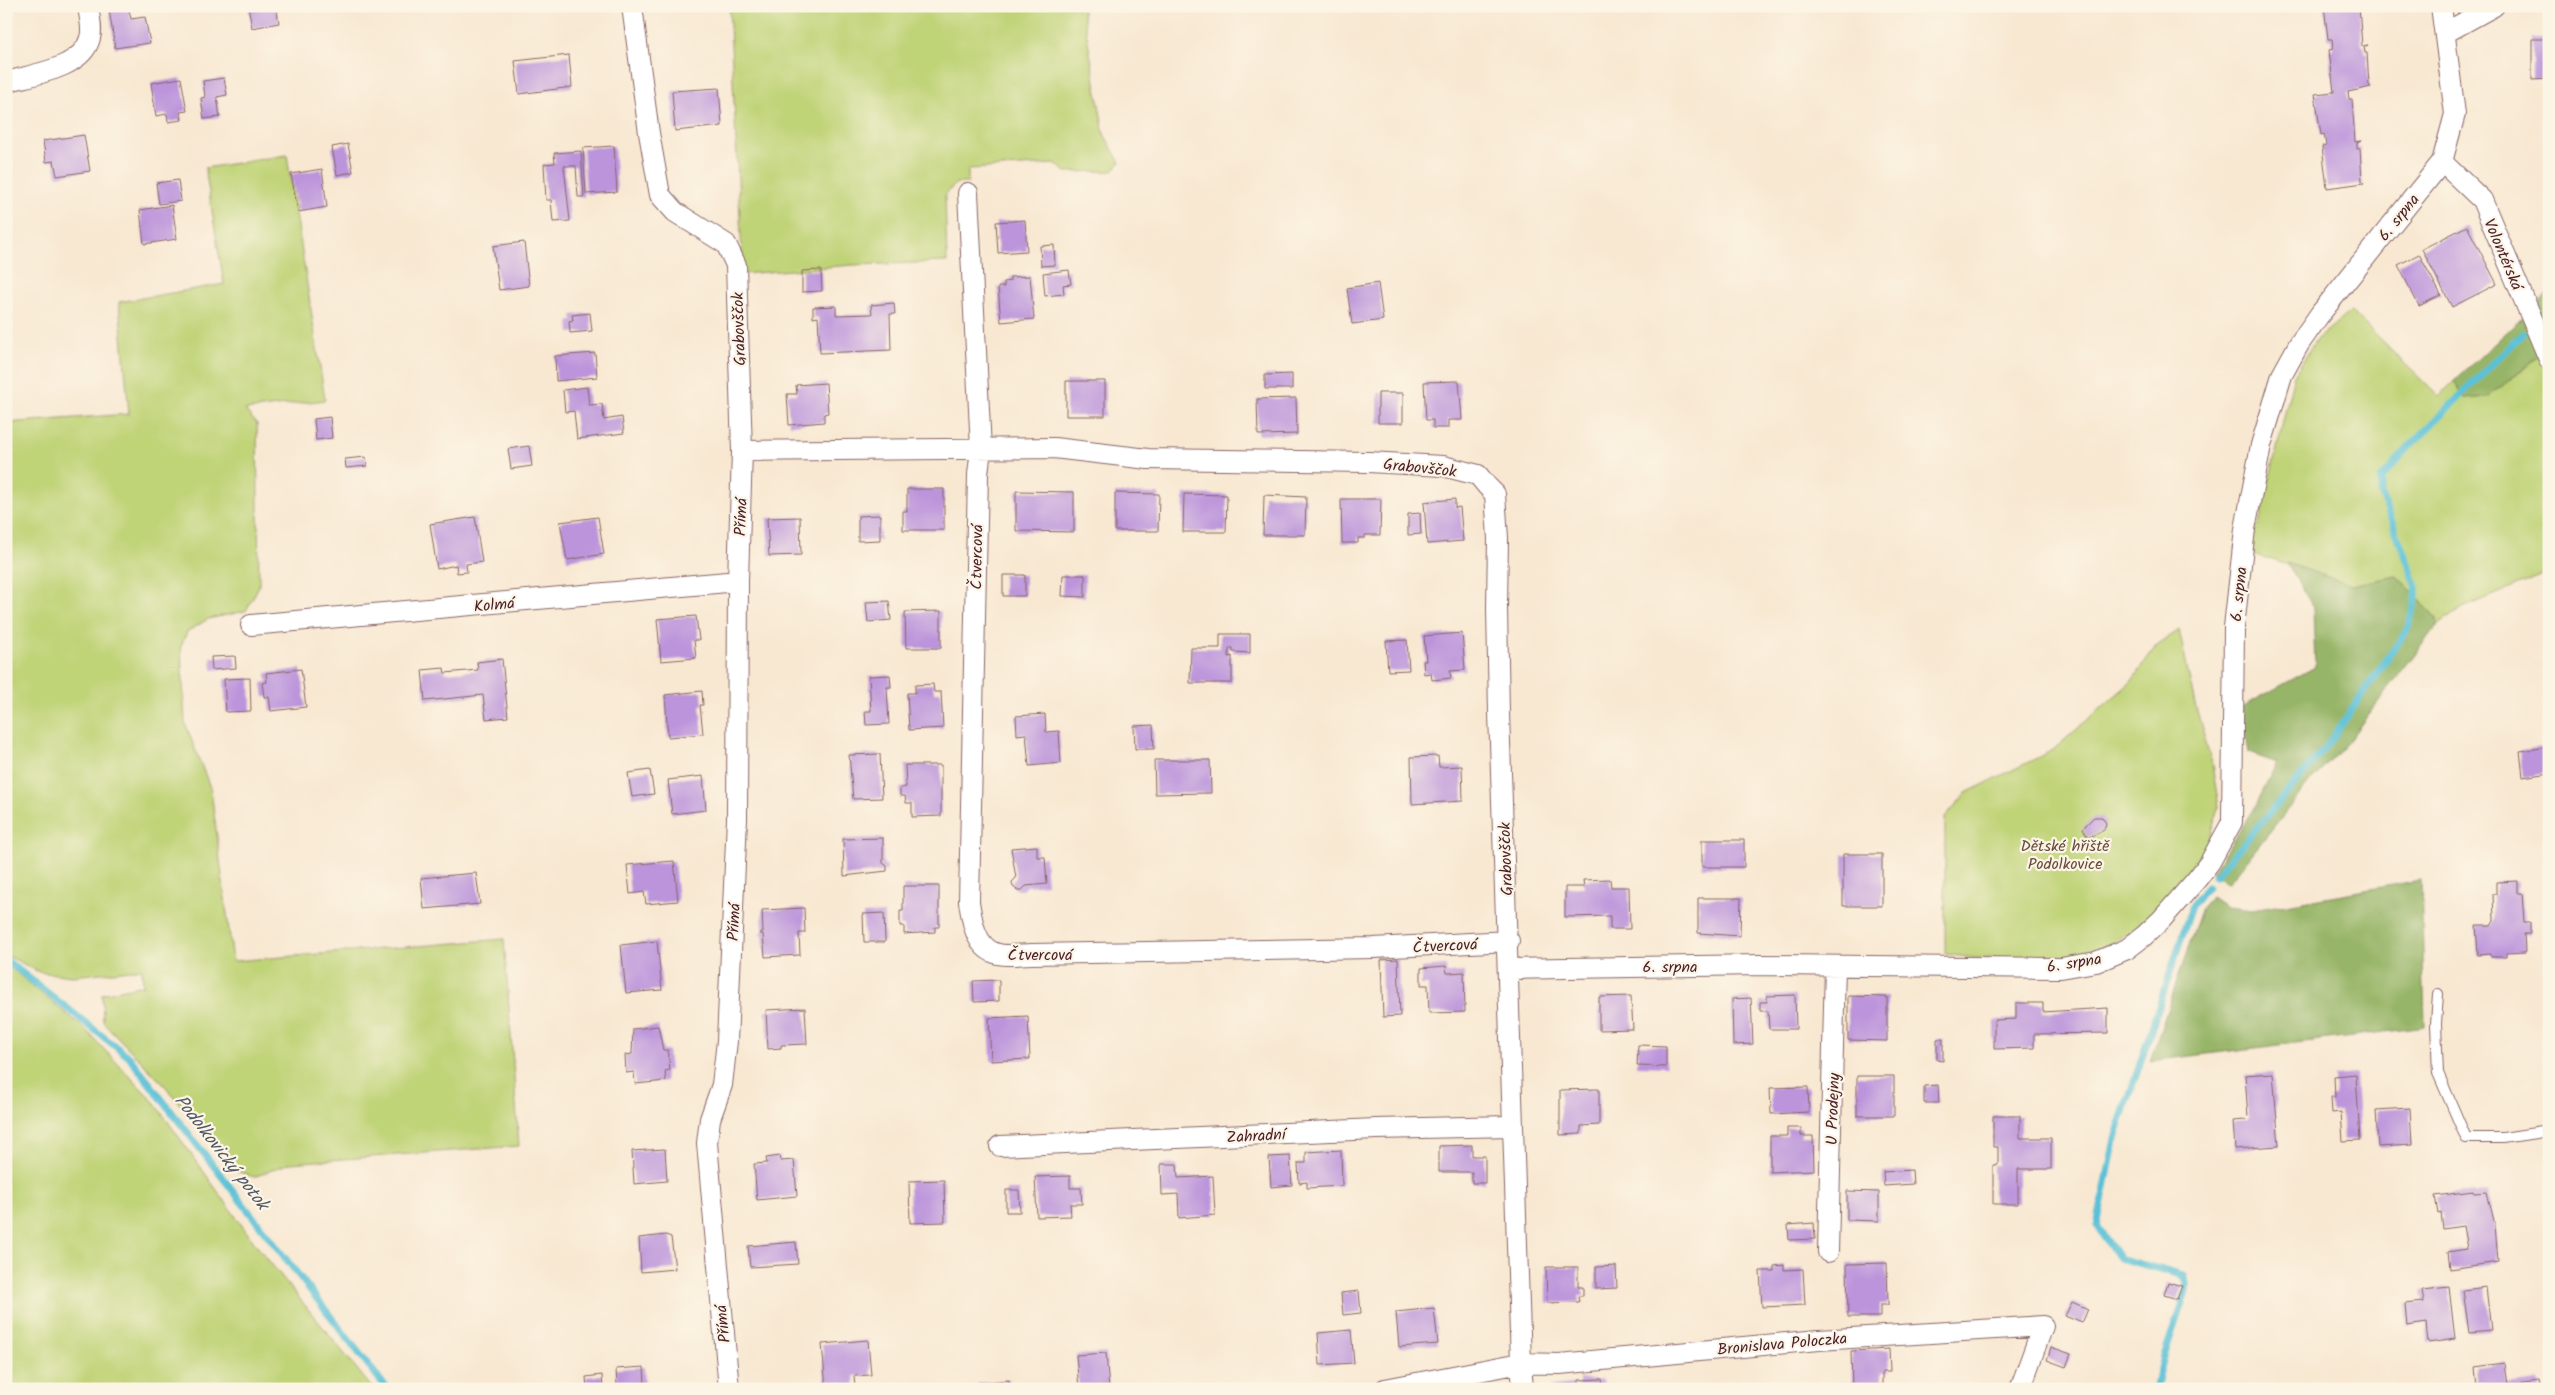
<svg xmlns="http://www.w3.org/2000/svg" width="2555" height="1395" viewBox="0 0 2555 1395" font-family="Kalam,sans-serif">
  <rect width="100%" height="100%" fill="#fcf5e5"/>
  <filter id="ink" filterUnits="userSpaceOnUse"><feTurbulence type="fractalNoise" baseFrequency=".02" numOctaves="2"/><feDisplacementMap in="SourceGraphic" scale="10" xChannelSelector="R" yChannelSelector="G"/><feConvolveMatrix kernelMatrix="1 2 1 2 8 2 1 2 1" color-interpolation-filters="sRGB"/></filter>
  <filter id="wash" filterUnits="userSpaceOnUse"><feTurbulence type="fractalNoise" baseFrequency=".0096" numOctaves="4" result="noise"/><feDisplacementMap in="SourceGraphic" scale="20" xChannelSelector="R" yChannelSelector="G"/><feGaussianBlur stdDeviation="1.12" result="paint"/><feColorMatrix in="noise" values="0 0 0 0 0 0 0 0 0 0 0 0 0 0 0 0 0 1.4 0 .05"/><feComposite in="paint" operator="in"/></filter>
  <g filter="url(#wash)">
    <rect width="100%" height="100%" fill="#f8e8d2"/>
    <path fill="#bfd377" stroke="#847951" d="M729 6H1082L1104 134 1120 163 1112 171 1066 172 1056 164 968 169V183H956L945 195 947 262 852 265 743 274Z
      M287 155 325 400 245 410 257 424 259 586 246 611 208 619 187 632 181 646 185 723 211 790 233 961 504 939 519 1146 290 1163 254 1177 234 1170 166 1087 103 1022 102 994 143 985 142 969 72 976 39 972 6 955V423L129 414 119 302 224 284 205 168Z
      M2351 311 2439 397 2454 381 2466 399 2515 376 2549 348V572L2463 608 2437 625V619L2397 576 2351 585 2235 548 2259 524 2294 375 2317 339Z
      M2179 630 2194 700 2212 765 2219 807 2205 849 2166 904 2115 942 2065 960 1974 958 1945 954V818L1966 793 2053 750 2131 682 2156 646Z
      M6 964 84 1028 154 1102 256 1245 373 1389H6Z"/>
    <path fill="#97b568" stroke="#706a4a" d="M2549 293V348L2488 397 2466 399 2454 381Z
      M2287 563 2351 585 2397 576 2437 619V625L2343 748 2311 780 2228 884 2212 872 2253 811 2277 763 2249 753 2242 707 2315 667 2313 607Z
      M2421 880 2425 1027 2150 1061 2201 910 2211 897 2226 907 2253 910Z"/>
    <g fill="none" stroke-linecap="round" stroke-linejoin="round">
      <path stroke="#5ac1d7" stroke-width="7" d="M2543 320 2549 316
        M2215 876 2323 751 2409 627 2417 587 2381 493V479L2409 447 2523 333
        M6 960 129 1057 387 1389
        M2156 1389 2164 1356 2188 1285 2184 1276 2119 1258 2097 1226 2115 1139 2192 906 2207 887"/>
    </g>
    <g id="blocks">
      <path fill="#bc94db" d="M128 6 131 19 145 17 150 43 115 48 109 9Z
        M248 6H276L279 23 252 28Z
        M2324 6H2359L2362 46 2368 45 2364 47 2365 53H2367L2369 85 2371 87 2348 92 2349 99H2352L2355 142 2361 141 2357 143V149L2360 148 2362 181 2364 183 2327 188 2322 146 2326 145 2324 134 2321 135 2315 94 2334 92 2329 50 2333 49 2332 39H2328Z
        M2532 39H2549V79L2532 80Z
        M569 55 572 87 519 94 515 61Z
        M181 78 187 111 180 112 182 120 168 122 167 114 156 116 151 83Z
        M224 78 227 95 217 97 220 117 204 119 201 98 205 97 203 81Z
        M719 88 722 126 675 131 672 91Z
        M84 135 90 171 57 176 54 161 46 162 43 141Z
        M348 144 353 172 337 175 332 147Z
        M614 146 617 192 586 194 583 148Z
        M581 151 584 197H578L576 166H564L570 221 553 222 551 200H546L544 164 555 163 554 153Z
        M322 169 327 207 298 212 291 174Z
        M178 180 181 201 159 204 156 183Z
        M9 182 11 202H6V183Z
        M172 205 177 239 144 244 140 210Z
        M1025 220 1027 251 998 253 996 222Z
        M2467 226 2497 284 2452 307 2422 249Z
        M524 242 529 286 499 290 493 246Z
        M1054 245 1055 265 1041 266 1040 246Z
        M2419 254 2441 295 2419 306 2398 265Z
        M821 270 822 291 802 292V271Z
        M1069 270 1071 284 1063 285 1064 294 1045 296 1043 273Z
        M1030 276 1034 319 1001 322 998 287H1004V282L1010 281V277Z
        M1378 283 1383 320 1352 324 1347 288Z
        M894 303 895 314H890L891 350 820 353 818 317 813 318V307L836 306V315L872 314 871 305Z
        M590 313 592 331 570 333 569 321 573 320 572 315Z
        M595 353 597 377 556 381 555 356Z
        M1292 374V389H1265V375Z
        M1066 381H1105V416H1066Z
        M1459 381 1462 420H1448V428H1433V420H1426L1424 382Z
        M826 383 828 413 824 414V422L789 425 787 394H797L796 385Z
        M587 387 589 405 602 404 604 420 622 417 624 433 577 439 574 411 565 412 563 390Z
        M1378 393H1403V423H1378Z
        M1296 398 1297 434 1258 435 1257 399Z
        M330 417 332 438 316 440 314 419Z
        M529 446 532 466 511 469 508 449Z
        M366 457 367 466 346 468 345 459Z
        M907 489H944V530H903V511H907Z
        M1016 491 1074 492V532L1016 531Z
        M1115 493 1159 494 1158 531H1115Z
        M1184 494 1227 495 1226 532H1183Z
        M1264 495 1306 497 1305 535H1263Z
        M1341 499H1381L1380 535H1365V538H1358V543H1342Z
        M1455 499V508L1460 507 1463 541 1427 544 1424 502Z
        M1420 513 1421 534 1408 535V514Z
        M880 515V540L858 541V516Z
        M475 517 482 562 466 564 467 572 457 573 456 565 437 569 430 524Z
        M598 517 604 554 567 560 560 522Z
        M800 517 801 555 769 556 767 518Z
        M1003 575H1025V596H1003Z
        M1063 575H1085V597L1062 596Z
        M889 601 891 620 868 622 866 602Z
        M941 611V648H906L905 612Z
        M696 616 699 640H694L696 658 661 661 657 619Z
        M1462 633 1465 670 1450 671 1451 678 1432 680 1431 673 1424 674 1423 661H1426L1424 636Z
        M1220 634H1250V653L1233 652V648H1229V657L1232 656V683H1190L1191 648H1220Z
        M1407 640 1409 670 1388 671 1386 641Z
        M235 656 236 668 212 670 211 657Z
        M502 659 508 717 486 719 483 695 425 701 422 670 444 668 445 673 478 670 477 662Z
        M301 669 306 707 271 711 269 697H264L262 683 267 682 266 673Z
        M890 675 891 687H887L889 724 866 725 865 711H871L869 676Z
        M250 678 251 711 226 712 224 679Z
        M933 684 934 692H941L943 728 909 730 907 693H915V685Z
        M702 691 703 705H700L703 734 668 737 665 695Z
        M1045 714 1046 732 1059 731 1061 763 1029 766 1026 734 1017 735 1016 716Z
        M1153 725 1154 749H1135L1134 726Z
        M2549 747V773L2523 777 2520 751Z
        M880 754 882 798 853 799 849 755Z
        M1438 756 1439 767 1462 766 1463 801 1412 804 1411 757Z
        M1154 760H1210L1211 793 1155 794Z
        M905 765H941V816L912 817V803H906L905 796H900V788L906 787Z
        M650 770 654 794 632 797 628 773Z
        M703 776 706 810 672 814 668 780Z
        M2549 806V838L2547 839 2543 807Z
        M2094 817H2102L2106 823 2104 830 2088 838 2083 828Z
        M883 838V863L887 866V871L844 876 843 839Z
        M1702 840H1744V867H1702Z
        M1037 846V857H1045L1047 884 1026 886 1022 890H1017L1013 887 1012 882 1016 878 1011 848Z
        M1843 854H1882V906H1843Z
        M674 861 678 901 646 904 644 892 630 894 627 865Z
        M476 873 480 904 424 909 421 878Z
        M1610 879 1611 887H1629L1630 929H1610V916L1565 917V887H1584L1583 880Z
        M2518 881V893H2522L2524 922H2530V934H2524L2525 952 2506 953V957H2491V954L2478 955 2476 925H2491L2494 920 2493 894H2496V882Z
        M903 886H939V927H935V932L904 934V926H900V911H903Z
        M1698 898H1741L1740 936 1698 933Z
        M804 908 805 933H799L800 955 765 957 763 934H760V932H763L762 910Z
        M884 913 885 942H864L863 914Z
        M657 941 662 990 626 993 621 945Z
        M1398 959 1400 1016 1383 1017 1381 960Z
        M1446 966 1447 973 1464 972 1465 1012 1429 1013 1428 985H1421V968Z
        M999 980V1001L974 1002 973 981Z
        M1795 995 1796 1029H1769L1768 1011H1760V1002H1767V996Z
        M1631 996 1633 1029 1599 1030V997Z
        M1848 996 1887 997V1041L1848 1040Z
        M1751 998 1753 1044 1733 1045 1732 999Z
        M2016 1003H2043V1012L2108 1008V1033L2034 1034V1048L1994 1049V1020L2016 1019Z
        M805 1008 807 1044 781 1045V1048L768 1049 766 1010Z
        M1028 1016 1030 1059 991 1061 989 1018Z
        M658 1026 663 1050H668L670 1070 665 1071 666 1081 635 1084 634 1072 626 1073 625 1055 632 1054 633 1029Z
        M1937 1039H1943V1061L1937 1060Z
        M1638 1045 1666 1046V1067L1637 1066Z
        M2273 1073 2279 1146 2235 1149 2233 1121 2245 1120 2248 1117 2245 1075Z
        M2356 1074 2360 1140 2343 1141 2341 1112 2332 1113 2331 1097H2335L2334 1076Z
        M1857 1076H1894V1116H1857Z
        M1938 1085 1939 1103H1924V1086Z
        M1808 1087 1809 1112 1771 1114 1770 1088Z
        M1599 1089V1125L1581 1126V1134L1560 1135V1090Z
        M2410 1108 2412 1145 2378 1147 2376 1110Z
        M1993 1116H2020V1138H2051V1169H2018V1204H1993V1165H1998V1147H1993Z
        M1787 1128H1801V1136H1813L1814 1170 1770 1172V1136H1787Z
        M1472 1145V1156H1485V1183H1472V1172H1439V1146Z
        M665 1149 667 1181 634 1184 632 1151Z
        M1341 1150 1342 1186 1307 1188V1182L1299 1183 1298 1163H1306V1152Z
        M780 1156 781 1161 794 1160 797 1196 757 1200 754 1164 767 1163 766 1158Z
        M1290 1156 1292 1185 1271 1187 1269 1157Z
        M1161 1164H1177L1178 1178 1213 1176 1215 1215 1179 1218 1178 1194 1162 1195Z
        M1912 1170 1913 1184 1884 1186 1883 1172Z
        M1070 1176V1188H1081L1082 1204H1070L1071 1216 1037 1217 1035 1177Z
        M944 1180 945 1222 910 1223 909 1181Z
        M1006 1190H1019L1020 1212H1006Z
        M1847 1191 1879 1192V1221L1847 1220Z
        M2473 1191 2474 1193 2487 1192 2495 1225 2498 1262 2450 1269 2448 1252 2467 1249 2463 1226 2443 1229 2441 1213 2438 1214 2435 1196Z
        M1814 1223 1815 1239 1789 1240 1788 1225Z
        M666 1235 671 1237 675 1269 641 1272 639 1238Z
        M796 1242 798 1264 750 1267 748 1246Z
        M1887 1263 1888 1305H1880V1317H1848L1847 1264Z
        M1784 1265V1270L1803 1269 1805 1305 1762 1307 1760 1271H1774V1266Z
        M1616 1266 1617 1288 1596 1289V1267Z
        M1546 1267H1578V1287H1583V1296H1578L1579 1302 1547 1303Z
        M2168 1282 2182 1286 2177 1299 2164 1295Z
        M2449 1287 2455 1339 2428 1343 2426 1323 2407 1326 2405 1304 2424 1302 2422 1290Z
        M2486 1287 2491 1330 2469 1332 2463 1290Z
        M1359 1291 1361 1313 1343 1315 1341 1293Z
        M2072 1302 2088 1309 2082 1323 2065 1316Z
        M1434 1308 1438 1344 1399 1347 1396 1312Z
        M1351 1330 1354 1363 1320 1365 1318 1333Z
        M868 1340 871 1375 854 1376 855 1389H826L822 1344Z
        M2051 1347 2071 1354 2066 1367 2047 1360Z
        M1889 1349 1890 1372H1882V1389H1852L1851 1351Z
        M1106 1353 1109 1389H1079L1076 1355Z
        M2504 1363 2507 1384 2539 1380 2541 1389H2477L2475 1367Z
        M644 1367 645 1383 617 1385 616 1369Z
        M602 1375 603 1389H587L586 1377Z
        M1602 1379 1603 1389H1579V1380Z
        M1009 1380V1389H978V1383Z
        M1573 1384 1574 1389H1551V1386Z"/>
    </g>
  </g>
  <g filter="url(#ink)">
    <use href="#blocks" fill-opacity="0" stroke="#876565" stroke-width="1"/>
    <g fill="none" stroke-linecap="round" stroke-linejoin="round">
      <g stroke="#876565" stroke-width="12">
        <path id="lane" d="M2438 994 2436 1024 2438 1073 2466 1138H2503L2549 1131"/>
      </g>
      <g stroke="#876565" stroke-width="22">
        <path id="street" d="M632 6 649 133 660 195 675 212 726 244 736 265 742 451 1054 448 1148 459 1368 462 1443 466 1478 475 1487 486 1495 494 1498 538 1497 608 1499 713 1521 1363 1385 1389
          M2445 33 2494 6
          M6 82C33 74 82 69 90 38 93 29 89 15 88 6
          M2442 162 2482 200 2549 359
          M968 193 981 449 978 474 969 902C972 920 975 946 995 953 1005 957 1021 954 1032 954L1373 948 1509 941
          M251 625 738 581
          M1509 969 1761 965 2061 968 2096 962 2127 949 2144 936 2161 920 2197 879 2210 862 2232 822 2234 627 2245 529 2261 445 2282 375 2299 344 2320 314 2442 162 2455 114 2441 6
          M1000 1146 1376 1129 1512 1126
          M1828 1252 1835 966
          M729 1389 707 1143 710 1119 722 1085 727 1041 737 819 738 581 742 451
          M1523 1389 1521 1363 1559 1364 1819 1340 2043 1326 2020 1389"/>
      </g>
      <use href="#lane" stroke="#fff" stroke-width="10"/>
      <use href="#street" stroke="#fff" stroke-width="20"/>
    </g>
  </g>
  <g text-anchor="middle" stroke-width="4.5" stroke-linejoin="round" paint-order="stroke">
    <g font-size="16" fill="#4a1f2b" stroke="#fcf5e5">
      <text transform="translate(2398 217) rotate(-51)" y="6">6. srpna</text>
      <text transform="translate(2504 254) rotate(67)" y="6">Volontérská</text>
      <text transform="translate(738 329) rotate(-92)" y="6">Grabovščok</text>
      <text transform="translate(1420 467) rotate(6)" y="6">Grabovščok</text>
      <text transform="translate(740 517) rotate(-88)" y="6">Přímá</text>
      <text transform="translate(976 557) rotate(-89)" y="6">Čtvercová</text>
      <text transform="translate(2238 594) rotate(-84)" y="6">6. srpna</text>
      <text transform="translate(494 604) rotate(-5)" y="6">Kolmá</text>
      <text transform="translate(1505 859) rotate(-92)" y="6">Grabovščok</text>
      <text transform="translate(733 922) rotate(-87)" y="6">Přímá</text>
      <text transform="translate(1445 945) rotate(-3)" y="6">Čtvercová</text>
      <text x="1040" y="960">Čtvercová</text>
      <text transform="translate(2074 962) rotate(-9)" y="6">6. srpna</text>
      <text x="1670" y="972">6. srpna</text>
      <text transform="translate(1832 1109) rotate(-88)" y="6">U Prodejny</text>
      <text transform="translate(1256 1135) rotate(-3)" y="6">Zahradní</text>
      <text transform="translate(722 1324) rotate(-96)" y="6">Přímá</text>
      <text transform="translate(1782 1343) rotate(-5)" y="6">Bronislava Poloczka</text>
    </g>
    <g font-size="16" fill="#674c3e" stroke="#fcf5e5">
      <text x="2065" y="851">Dětské hřiště<tspan x="2065" dy="18">Podolkovice</tspan></text>
    </g>
    <g font-size="18" font-style="italic" fill="#505867" stroke="#fcf5e5">
      <text transform="translate(222 1152) rotate(52)" y="6">Podolkovický potok</text>
    </g>
  </g>
  <rect width="2555" height="1395" fill="none" stroke="#fcf5e5" stroke-width="25"/>
</svg>
